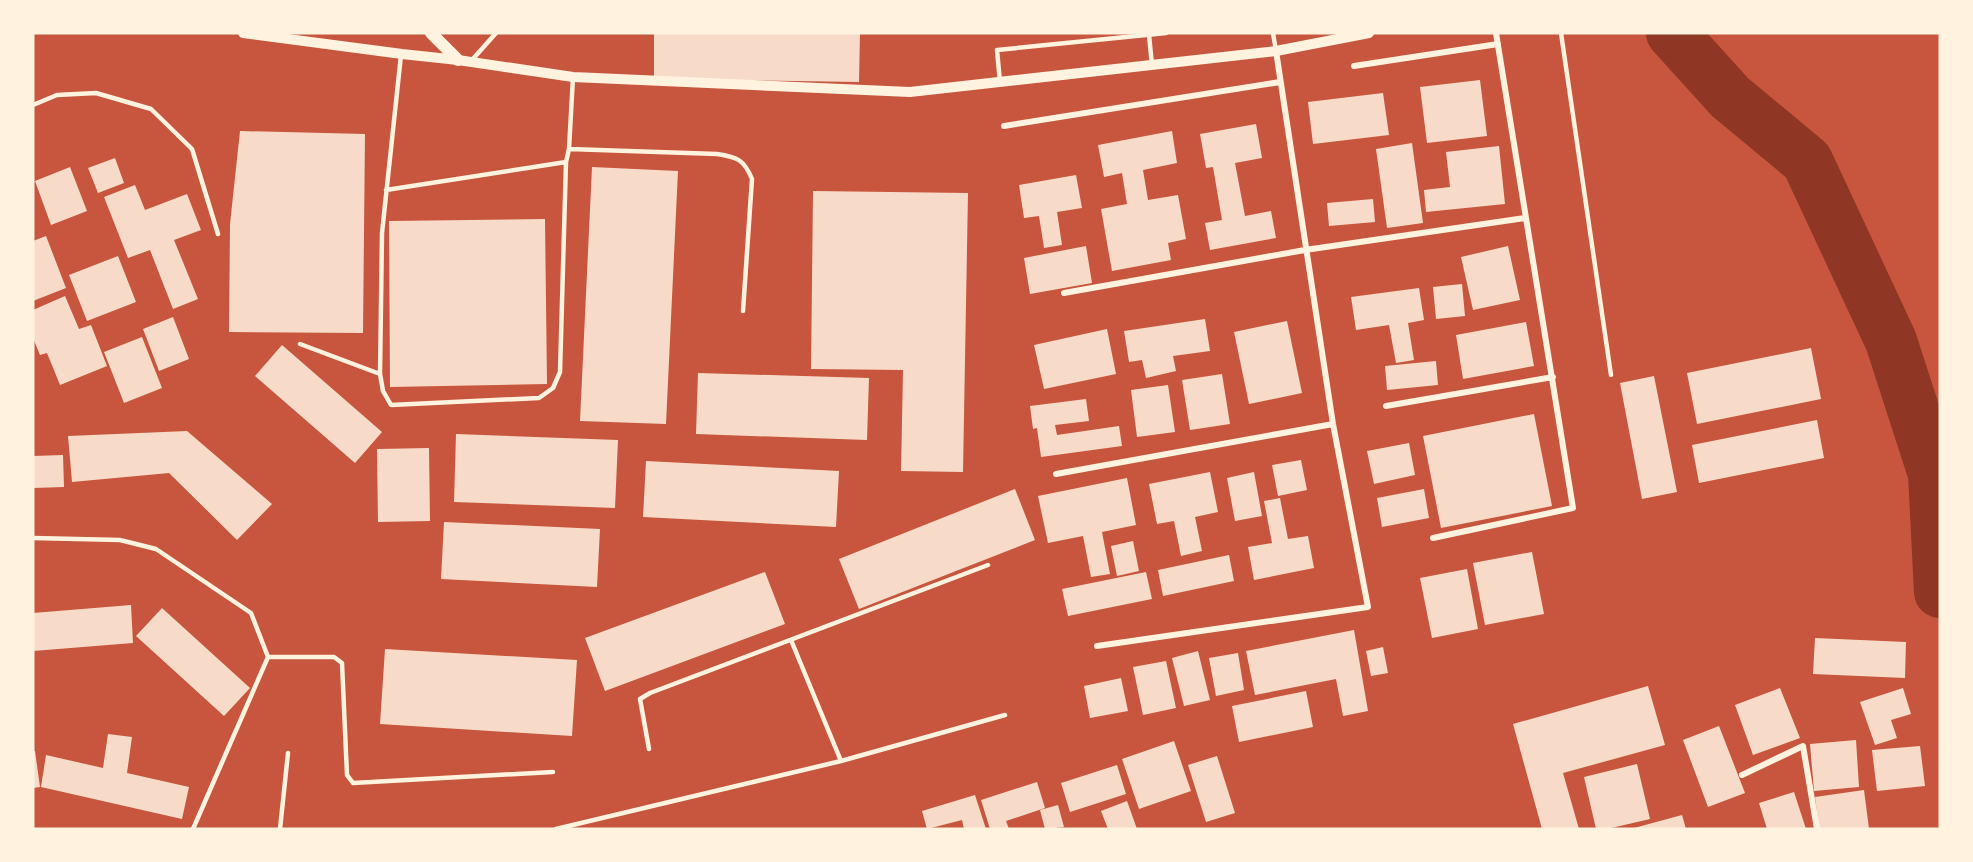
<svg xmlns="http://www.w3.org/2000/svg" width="1973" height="862" viewBox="0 0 1973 862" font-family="'Asap Condensed',sans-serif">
  <rect width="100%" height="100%" fill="#c8553d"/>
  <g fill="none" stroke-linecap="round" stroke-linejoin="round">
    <path stroke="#8f3625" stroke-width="52" d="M1672 33 1730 97 1807 161 1891 341 1934 474 1940 592"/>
  </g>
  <path fill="#f7dbc8" d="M654 33H860L859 82 654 79Z
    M1480 80 1487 136 1427 143 1420 87Z
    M1383 93 1389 135 1313 144 1308 102Z
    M1256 124 1262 158 1235 163 1245 216 1271 211 1276 238 1210 250 1205 223 1222 220 1213 167 1206 168 1200 134Z
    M240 131 365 134 363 333 229 332 230 224Z
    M1172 131 1177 163 1143 170 1148 200 1178 195 1186 239 1168 243 1171 260 1112 271 1101 209 1127 204 1122 173 1104 177 1098 145Z
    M1412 143 1423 223 1387 228 1376 149Z
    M1499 146 1505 204 1426 212 1424 190 1450 187 1446 152Z
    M115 158 124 183 98 193 88 168Z
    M70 167 87 211 51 225 35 181Z
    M592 167 678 171 666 424 580 421Z
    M1076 175 1082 208 1057 212 1062 245 1044 248 1039 216 1024 218 1019 185Z
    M135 185 145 210 187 194 201 230 174 240 198 299 173 309 150 250 128 258 104 197Z
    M813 191 968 193 963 472 901 471 903 370 811 369Z
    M1373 199 1375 222 1329 226 1327 203Z
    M545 219 547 384 390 387 389 221Z
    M46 236 66 288 33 301V241Z
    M1086 246 1092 283 1030 294 1024 258Z
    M1508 246 1520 300 1473 310 1461 257Z
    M118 256 136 302 87 321 69 275Z
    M1462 284 1465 316 1436 319 1433 287Z
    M1419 288 1424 320 1408 323 1414 360 1396 363 1389 325 1356 330 1351 297Z
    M65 296 79 329 91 325 107 366 60 385 47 353 40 355 33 338V310Z
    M173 317 189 359 159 371 143 329Z
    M1205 319 1210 351 1173 356 1176 371 1146 378 1142 360 1129 362 1124 331Z
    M1287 321 1302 393 1249 404 1234 332Z
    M1526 322 1534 366 1463 379 1456 335Z
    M1107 329 1116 374 1044 389 1034 345Z
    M142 337 162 388 124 403 104 352Z
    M282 345 382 432 355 463 255 376Z
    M1811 348 1821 399 1697 424 1687 373Z
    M1436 361 1438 385 1387 390 1385 366Z
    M698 373 869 378 867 440 696 434Z
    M1222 374 1230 424 1190 430 1182 380Z
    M1654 376 1677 492 1642 499 1620 383Z
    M1168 385 1175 432 1137 437 1131 390Z
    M1086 399 1089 421 1055 425 1057 435 1119 426 1122 446 1041 457 1037 428 1033 429 1030 406Z
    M1534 414 1552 506 1441 528 1423 436Z
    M1817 420 1824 458 1699 483 1692 445Z
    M187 431 272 504 237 540 169 473 72 482 68 436Z
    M456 434 618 440 615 508 454 502Z
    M1409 443 1415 475 1374 484 1367 451Z
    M429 448 430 521 378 522 377 449Z
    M63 455 64 487 33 488V456Z
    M1301 460 1307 490 1278 496 1272 465Z
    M646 461 839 471 836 527 643 517Z
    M1210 472 1218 512 1195 517 1202 551 1181 556 1174 521 1157 524 1149 484Z
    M1254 472 1262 516 1235 521 1227 478Z
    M1127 478 1136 525 1102 532 1110 574 1091 577 1083 536 1048 543 1038 496Z
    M1015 489 1035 540 859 609 839 559Z
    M1424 489 1429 518 1382 527 1377 498Z
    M1280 498 1288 539 1308 536 1314 568 1254 580 1248 547 1272 543 1264 501Z
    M444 522 600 529 597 587 441 579Z
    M1133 541 1139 571 1117 576 1111 546Z
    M1532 552 1544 614 1485 625 1473 563Z
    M1229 555 1234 581 1163 596 1158 570Z
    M1467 569 1478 629 1432 638 1420 578Z
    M765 572 785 624 605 691 585 638Z
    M1146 572 1152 599 1068 616 1062 589Z
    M131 605 133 643 33 651V613Z
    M162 608 250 688 224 716 136 636Z
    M1354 630 1368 711 1343 716 1336 679 1255 695 1246 651Z
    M1815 638 1906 642 1905 678 1813 674Z
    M1383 647 1388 673 1371 676 1366 651Z
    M385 649 577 660 572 736 380 724Z
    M1198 651 1210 700 1184 706 1172 658Z
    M1238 653 1244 690 1216 696 1209 658Z
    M1166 661 1176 708 1143 715 1133 667Z
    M1121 678 1128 711 1090 718 1084 686Z
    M1648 686 1665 745 1563 773 1579 829H1542L1513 724Z
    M1780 688 1800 738 1753 755 1735 705Z
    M1903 688 1911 714 1891 720 1897 738 1875 745 1860 702Z
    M1306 691 1313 727 1239 742 1232 706Z
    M1719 726 1745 793 1708 807 1683 740Z
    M108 734 132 737 127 773 189 787 182 819 41 787 46 755 103 768Z
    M1856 740 1859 787 1814 791 1810 744Z
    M1174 741 1191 791 1139 809 1122 759Z
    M1920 746 1925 786 1877 791 1872 750Z
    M33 751H35L40 787 33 788Z
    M1217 756 1235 813 1206 822 1188 765Z
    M1637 764 1650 819 1607 829H1596L1584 777Z
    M1117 765 1126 794 1070 812 1061 783Z
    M1037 782 1045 808 1006 821 1009 829H990L981 800Z
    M1864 790 1869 829H1819L1815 797Z
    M1794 792 1806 829H1767L1759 803Z
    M975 795 986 829H964L962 820 927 829 922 811Z
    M1127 801 1137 829H1108L1101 811Z
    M1058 805 1064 827 1045 829 1040 810Z
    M1682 815 1686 829H1634V828Z"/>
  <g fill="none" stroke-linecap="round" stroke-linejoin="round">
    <path stroke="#fff3e0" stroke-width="4.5" d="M1273 33 1276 51
      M1561 33 1611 375
      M1149 35 1152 65
      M401 55 382 233 380 374 383 391 391 405 539 398 553 388 560 372 566 162 569 149 573 77
      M472 60 496 33
      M1000 82 997 50 1166 33
      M33 105 57 95 96 93 151 109 192 149 218 234
      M569 149 717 154C738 157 744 160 752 179L743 311
      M386 190 566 162
      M300 344 380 374
      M33 538 120 540 156 549 251 613 268 657 193 829
      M791 640 841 761
      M268 657H334L342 663 347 775 353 783 553 772
      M649 749 640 699 650 693 988 565
      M280 829 288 753
      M556 829 841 761 1005 715"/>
    <path stroke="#fff3e0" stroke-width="6" d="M1354 66 1498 44
      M1004 126 1280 82
      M1064 293 1305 250 1525 218
      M1386 406 1553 377
      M1056 474 1333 424
      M1433 538 1573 508 1496 33
      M1097 646 1368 607 1333 424 1276 51
      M1742 775 1803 746 1817 829"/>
    <path stroke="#fff3e0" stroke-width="10" d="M243 33 402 54 458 60 573 77 910 92 1276 51 1369 33"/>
    <path stroke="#fff3e0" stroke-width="12" d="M431 33 458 60"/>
  </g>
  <rect width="1973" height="862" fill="none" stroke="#fff3e0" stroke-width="69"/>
</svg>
